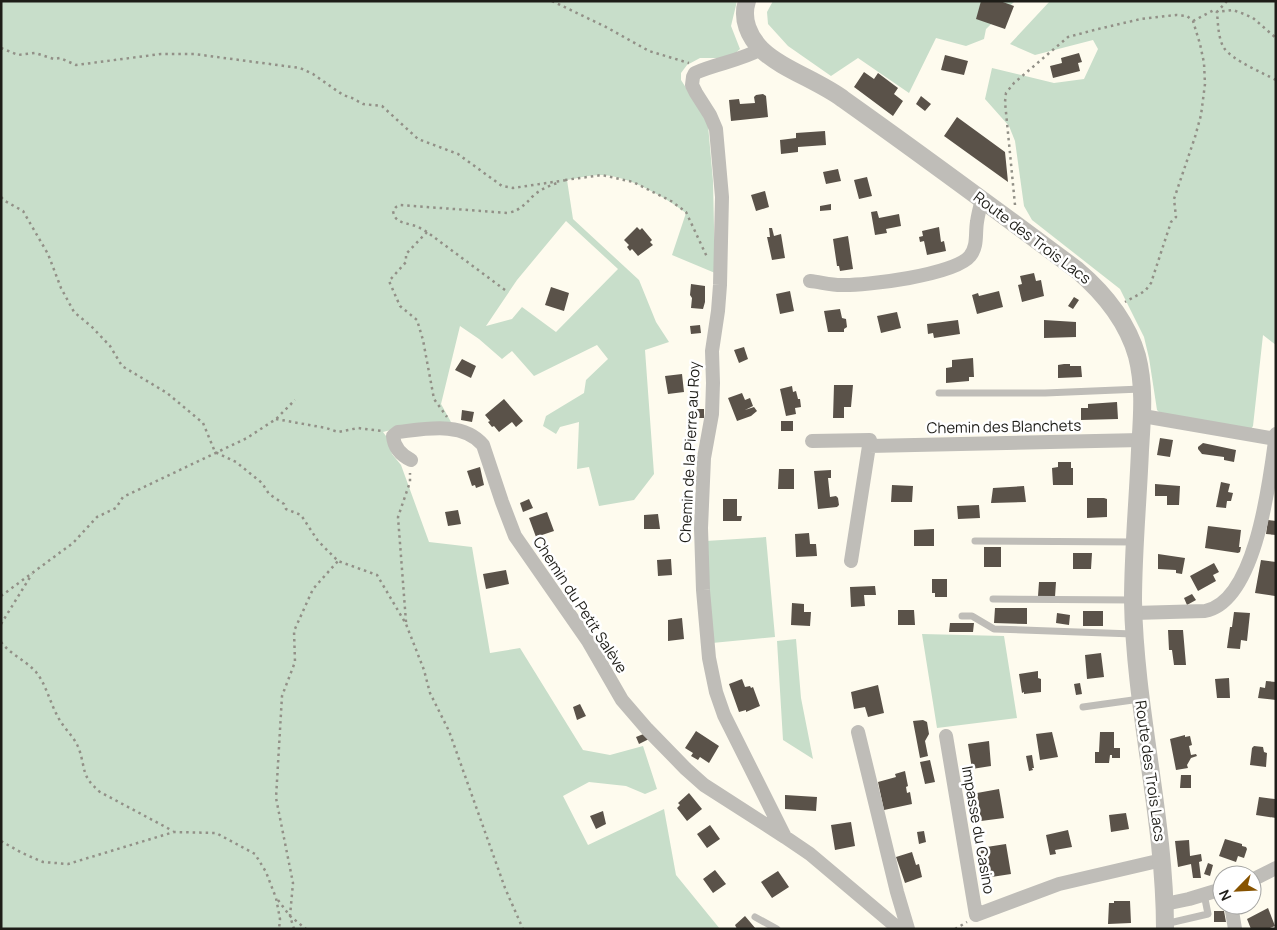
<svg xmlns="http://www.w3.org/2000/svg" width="1277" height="930" viewBox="0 0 1277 930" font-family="Manrope,sans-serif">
  <rect width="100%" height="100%" fill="#fefbee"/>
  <path fill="#c8deca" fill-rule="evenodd" d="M1 1H737L731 26 740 49 730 58H700L687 65 681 73V80L703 114 708 125 713 181 715 273 672 255 686 213C665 197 627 175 601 175 590 175 578 178 567 180L573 219 639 280 656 322 669 342 645 350 654 474 634 500 599 506 589 467 577 469 579 422 560 427 556 434 543 426 546 416 584 393 586 380 608 359 597 345 534 376 512 351 502 359 479 339 460 326 441 404 451 422C429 428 405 425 383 432L389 440 392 454 401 465 429 542 472 547 490 653 520 648 583 750 610 755 643 746 657 789 645 794 626 786 589 782 563 796 588 845 664 809 676 875 720 929H1ZM566 221 618 269 556 332 522 307 512 319 486 326 517 280Z
    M773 1H1015L986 29 984 39 966 46 936 38 909 93 858 58 831 76 788 46 768 24 767 12Z
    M1050 1H1276V345L1263 335 1253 426 1251 429 1160 413 1157 410 1149 358 1144 337 1120 289 1032 220 1024 206 1015 141 1009 126 985 99 992 68 1054 83 1084 79 1098 49 1093 40 1035 55 1010 44Z
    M766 537 775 637 712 643 706 541Z
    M922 634 1004 636 1017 718 937 728Z
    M796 639 801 698 813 759 783 740 777 641Z"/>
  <path fill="#5a5249" d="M981 1H1000L1014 6 1005 29 976 19Z
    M1079 53 1082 62 1078 63 1080 71 1053 78 1050 66 1062 63 1061 58Z
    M945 55 968 61 964 75 941 70Z
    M864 72 874 79 878 73 898 88 894 94 903 101 893 116 854 87Z
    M763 94 766 96 768 117 731 121 729 100 739 99 740 104 755 103 754 97 756 95Z
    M921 96 931 104 925 111 916 104Z
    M957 117 1005 152 1008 182 944 136Z
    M825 131 826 145 798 147V152L781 154 780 140 796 138V133Z
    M838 169 841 181 826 184 823 172Z
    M867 177 872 196 859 199 854 180Z
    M765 191 769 207 756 211 751 195Z
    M831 204V210L820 211V206Z
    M877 211 879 218 899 214 901 226 886 229 887 233 875 235 871 212Z
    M637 227 640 230 642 228 652 240 650 242 653 245 638 256 632 249 630 251 627 247 629 245 624 240Z
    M939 227 941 242 944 241 946 251 927 255 924 241 920 242 919 237 923 236 922 231Z
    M769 228H772L774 236 781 234 785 258 772 260 767 237H770Z
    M848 236 853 269 840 271 839 266H837L833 239Z
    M1034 273 1036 281 1041 280 1044 296 1022 302 1018 285 1022 284 1020 276Z
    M691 284 705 286V302L703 309 691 308 692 298 690 295Z
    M551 287 569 293 564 311 545 305Z
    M790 291 794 311 780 314 776 294Z
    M999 291 1003 307 977 314 972 295 978 293 979 296Z
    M1074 297 1079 300 1073 309 1068 306Z
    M840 309 842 318 846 319 847 327 844 329V332H828L824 311Z
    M897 312 901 328 881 333 877 316Z
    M958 320 960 334 934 338 933 333 928 334 927 324Z
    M1044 320 1076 322V337L1044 338Z
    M700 325 701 333 691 334 690 326Z
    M744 347 748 359 739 363 734 350Z
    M973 358 974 377H969V381L946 383V368L952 367V360Z
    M462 359 476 366 471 378 455 370Z
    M1064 364H1070V366H1081L1082 377 1058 378V365Z
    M682 374 684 392 668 394 665 376Z
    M834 385H853L851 407H844V418H833Z
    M792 386 793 392 796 391 798 399H800L801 407 795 408 796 414 786 416 780 389Z
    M742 393 745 400 750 398 753 406 745 410 754 407 757 411 751 416 737 421 728 398Z
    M504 399 523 421 516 427 512 422 499 432 494 426 492 427 488 422 490 421 485 415Z
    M1117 402 1118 419 1081 420V408H1088V404Z
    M694 409H704V418H695Z
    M462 410 474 412 472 422 461 420Z
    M781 421H793V431H781Z
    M1160 438 1173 440 1170 457 1157 455Z
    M1203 443 1236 450 1234 462 1224 460V457L1202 454 1198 449V447Z
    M1058 462H1071V468H1073V485H1053L1052 468 1058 467Z
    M480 467 484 485 476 488 475 485 472 486 467 471Z
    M779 469H794V489H778Z
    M831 470V478H828L830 497 836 496 838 498 839 505 837 507 818 509 814 471Z
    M1221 482 1230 484 1228 492 1233 493 1231 501H1227L1226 508 1216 507Z
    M1155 484 1180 486 1179 505H1167V496H1155Z
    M892 485 913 486 912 502H891Z
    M1024 486 1026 502 991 503 993 488Z
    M1087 498H1104L1107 499V517L1087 518Z
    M529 499 533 508 523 512 520 503Z
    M723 499H737V516H742L741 521H723Z
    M979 505 980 518 958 519 957 506Z
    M458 510 461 524 448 526 445 512Z
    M547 512 554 531 536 537 529 518Z
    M658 514 660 529H644V515Z
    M1268 520 1276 521V535L1266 534Z
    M1208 526 1241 530 1239 547H1241L1240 552 1238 553 1205 548Z
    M934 529V546H914V530Z
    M809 533 810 544H816L817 556 796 557 795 534Z
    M984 547H1001V567H984Z
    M1073 553H1092L1091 569H1073Z
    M1158 554 1185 558 1182 574 1176 573V570L1158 569Z
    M671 559 672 575 658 576 657 560Z
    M1261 560 1276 562 1275 596 1255 593Z
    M1214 563 1219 572 1213 575 1216 581 1198 591 1190 576Z
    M506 570 509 584 486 589 483 574Z
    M932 579H947V597H935V593H932Z
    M1039 582H1056L1055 597 1038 596Z
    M875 586 876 595H864L865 606 851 607 850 587Z
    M1192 594 1196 600 1187 605 1184 598Z
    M792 603 804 604V612H811L810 626 791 625Z
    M995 608H1027V624L994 623Z
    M898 610H914L915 625H898Z
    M1083 611H1103V626H1083Z
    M1234 612 1250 613 1247 641 1241 640 1240 649 1227 648 1230 627H1232Z
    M1057 613 1070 615 1069 625 1056 623Z
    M682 618 684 639 668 641V620Z
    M950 623H974L973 632H949Z
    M1168 630H1183L1186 665H1174L1172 650H1169Z
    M1101 653 1104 677 1087 679 1085 655Z
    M1038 671V678L1041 679V692L1024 694V692L1022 693 1019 674Z
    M1229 678 1230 698H1217L1215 679Z
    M742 679 745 687 750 686 751 688 753 687 760 706 746 712V710L739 712 729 684Z
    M1266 681 1276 682V700L1258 698 1260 687 1265 688Z
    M1080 683 1082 694 1076 695 1074 684Z
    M878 685 884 713 868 717 865 707 854 709 851 692Z
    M580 704 586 716 577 720 573 707Z
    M923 720 927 722 929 734 925 741 928 756 920 758 913 721Z
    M696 731 719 746 709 763 700 757 698 760 691 756 693 753 685 748Z
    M1052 732 1058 757 1040 760 1036 734Z
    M1100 732H1114V748H1120V758H1112V755H1110L1109 763H1095V752H1099Z
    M646 733 649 739 639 744 636 737Z
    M1185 735V737L1190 736 1192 745 1189 746 1191 755 1196 754 1197 756 1191 758 1187 765 1188 768 1176 770 1170 739Z
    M989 741 991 766 972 769 968 744Z
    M1254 746 1263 747 1264 752 1267 753 1266 767 1250 765 1252 748Z
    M1032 755 1034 768H1032L1033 770 1029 771 1026 756Z
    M930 760 935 782 925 784 920 762Z
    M905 771 908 786 906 787 907 793 910 792 912 804 884 810 878 782 896 777 895 774Z
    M1181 775H1191V788H1180Z
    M999 789 1004 818 981 821 977 793Z
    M689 793 702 809 687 821 677 808 680 805 678 803Z
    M785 795 817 797 816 811 785 809Z
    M1259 797 1275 799 1276 818 1256 815Z
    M603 811 606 824 596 829 590 816Z
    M1126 813 1129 829 1111 832 1109 815Z
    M851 822 855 846 835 850 831 825Z
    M710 825 720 839 707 848 697 834Z
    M1068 830 1072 847 1055 850 1056 854 1050 855 1046 835Z
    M924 831 926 842 919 844 917 832Z
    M1225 839 1242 844V846L1246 847 1247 849 1244 858 1238 856 1236 862 1219 856Z
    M1189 840 1190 856 1201 854 1202 861 1199 862 1201 878H1193L1191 864 1178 867 1175 841Z
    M1006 844 1011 874 985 878 980 848Z
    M912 852 916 865 919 864 922 877 905 883 896 857Z
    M1208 863 1213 865 1210 876 1204 874Z
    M715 870 726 884 713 893 703 879Z
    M778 871 789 887 772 898 761 882Z
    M1114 901H1130L1131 923 1108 924 1109 903H1114Z
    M1268 908 1275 926 1267 929H1251L1247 919Z
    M1214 911H1224L1226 922H1214Z
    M745 916 756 929H737L735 925Z"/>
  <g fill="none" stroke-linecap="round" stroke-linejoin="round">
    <path stroke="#929087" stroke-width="2.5" stroke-dasharray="2.5 4" stroke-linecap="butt" d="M552 1 606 27 649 51 689 63
      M1227 1 1217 12C1218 23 1218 38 1224 48 1232 60 1263 73 1276 80
      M1193 21 1214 10 1217 12 1233 10 1244 14 1253 18 1276 38
      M1 48 18 55 35 53 54 59 60 58 76 65 161 54H194L300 68 313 74 343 95 352 98 363 104 382 106 418 139 458 154 502 186 513 188 567 180
      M565 180 602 175 633 182 671 201 686 212 707 257
      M1 197 5 201 23 211 48 254 61 288 74 312 92 327 110 346 122 366 167 393 203 423 215 452 236 462 262 483 269 494 284 504 286 509 301 515 318 541 338 561 377 575 406 624 424 670 430 693 449 731 505 888 523 929
      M1015 205 1005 102 1006 93 1014 83 1068 37 1098 29 1141 19 1176 15 1187 16 1193 21 1200 44 1204 63 1205 84 1201 115 1195 137 1174 199 1176 217 1171 222 1151 283 1145 291 1125 302
      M427 232 406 254V262L389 281 400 306 417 320 423 340 434 399 447 417
      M505 290 427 232C422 229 417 226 412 225 402 222 395 222 393 211L396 207 400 205 508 213C521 210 525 204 534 195 541 189 551 185 560 182
      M276 419 326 428 338 432 358 428 382 431
      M1 596 73 543 97 517 116 508 123 497 247 438 276 419 295 400
      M406 622 398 517 410 482V473
      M1 624 32 574
      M1 642C10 654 25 660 36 672 46 684 50 703 58 717 64 729 74 736 79 749 86 770 81 776 100 792L173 831
      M1 841 22 853 43 862 68 864 174 832 216 833 255 854 266 872 276 898 280 919 279 929
      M278 900 290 916 306 929
      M294 929 290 916 293 883 276 798 282 696 295 662 294 631 313 589 338 561
      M955 929 967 922"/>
    <path stroke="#bfbdb8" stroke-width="7" d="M939 393H1045L1141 389
      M975 541 1135 542
      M993 599 1133 600
      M962 616H972L994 629 1133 634
      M1083 707 1140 699
      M755 917 777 929
      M1165 924 1208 914 1204 894"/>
    <path stroke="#bfbdb8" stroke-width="14" d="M761 49C740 61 717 63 695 73L693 77 692 85 696 93 710 115 716 129 722 197 720 285 718 311 712 351 713 383 712 414 704 458 701 528 703 590 709 658 716 692 724 715 785 837 810 854 899 929
      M810 281C820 282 831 285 841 285 865 286 955 275 970 256 978 246 975 234 977 222 978 215 980 207 982 200
      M1143 416 1275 439
      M812 441 870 440 869 446 1141 440
      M411 460C401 455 394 447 393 436L398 432C425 429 463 421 483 445L502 502 515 536 588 641 622 700 647 729 686 769 704 785 785 837
      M851 561 869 446
      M1134 613 1205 611C1257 601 1270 477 1276 434
      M858 732 897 892 908 929
      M946 736 976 915 1059 884 1162 860
      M1252 880 1276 868
      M1165 904 1189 899 1222 889
      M1231 905 1235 929"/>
    <path stroke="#bfbdb8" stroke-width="18" d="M747 1C741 19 749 37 762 50 782 69 819 81 843 99 922 155 999 212 1077 270 1104 293 1127 321 1137 356 1145 387 1142 418 1140 450 1138 500 1133 551 1133 601 1135 711 1165 819 1165 929"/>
  </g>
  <g text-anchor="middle" stroke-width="5" stroke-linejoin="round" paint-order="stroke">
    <g font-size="15" fill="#1e1d18" stroke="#fff">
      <text transform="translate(1032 238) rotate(37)" y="5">Route des Trois Lacs</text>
      <text transform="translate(1004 427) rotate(-1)" y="5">Chemin des Blanchets</text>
      <text transform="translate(690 452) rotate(-87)" y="5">Chemin de la Pierre au Roy</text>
      <text transform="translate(580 605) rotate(57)" y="5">Chemin du Petit Salève</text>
      <text transform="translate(1150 771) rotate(82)" y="5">Route des Trois Lacs</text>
      <text transform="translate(978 830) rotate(80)" y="5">Impasse du Casino</text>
    </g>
  </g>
  <rect width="1277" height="930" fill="none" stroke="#1e1d18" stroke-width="5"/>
  <g transform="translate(1237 890) rotate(246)"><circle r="24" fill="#ffffff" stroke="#a5a5a3"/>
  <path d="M0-4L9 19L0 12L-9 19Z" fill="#875300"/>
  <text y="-8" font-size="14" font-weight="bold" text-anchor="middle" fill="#1e1d18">N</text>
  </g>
</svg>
